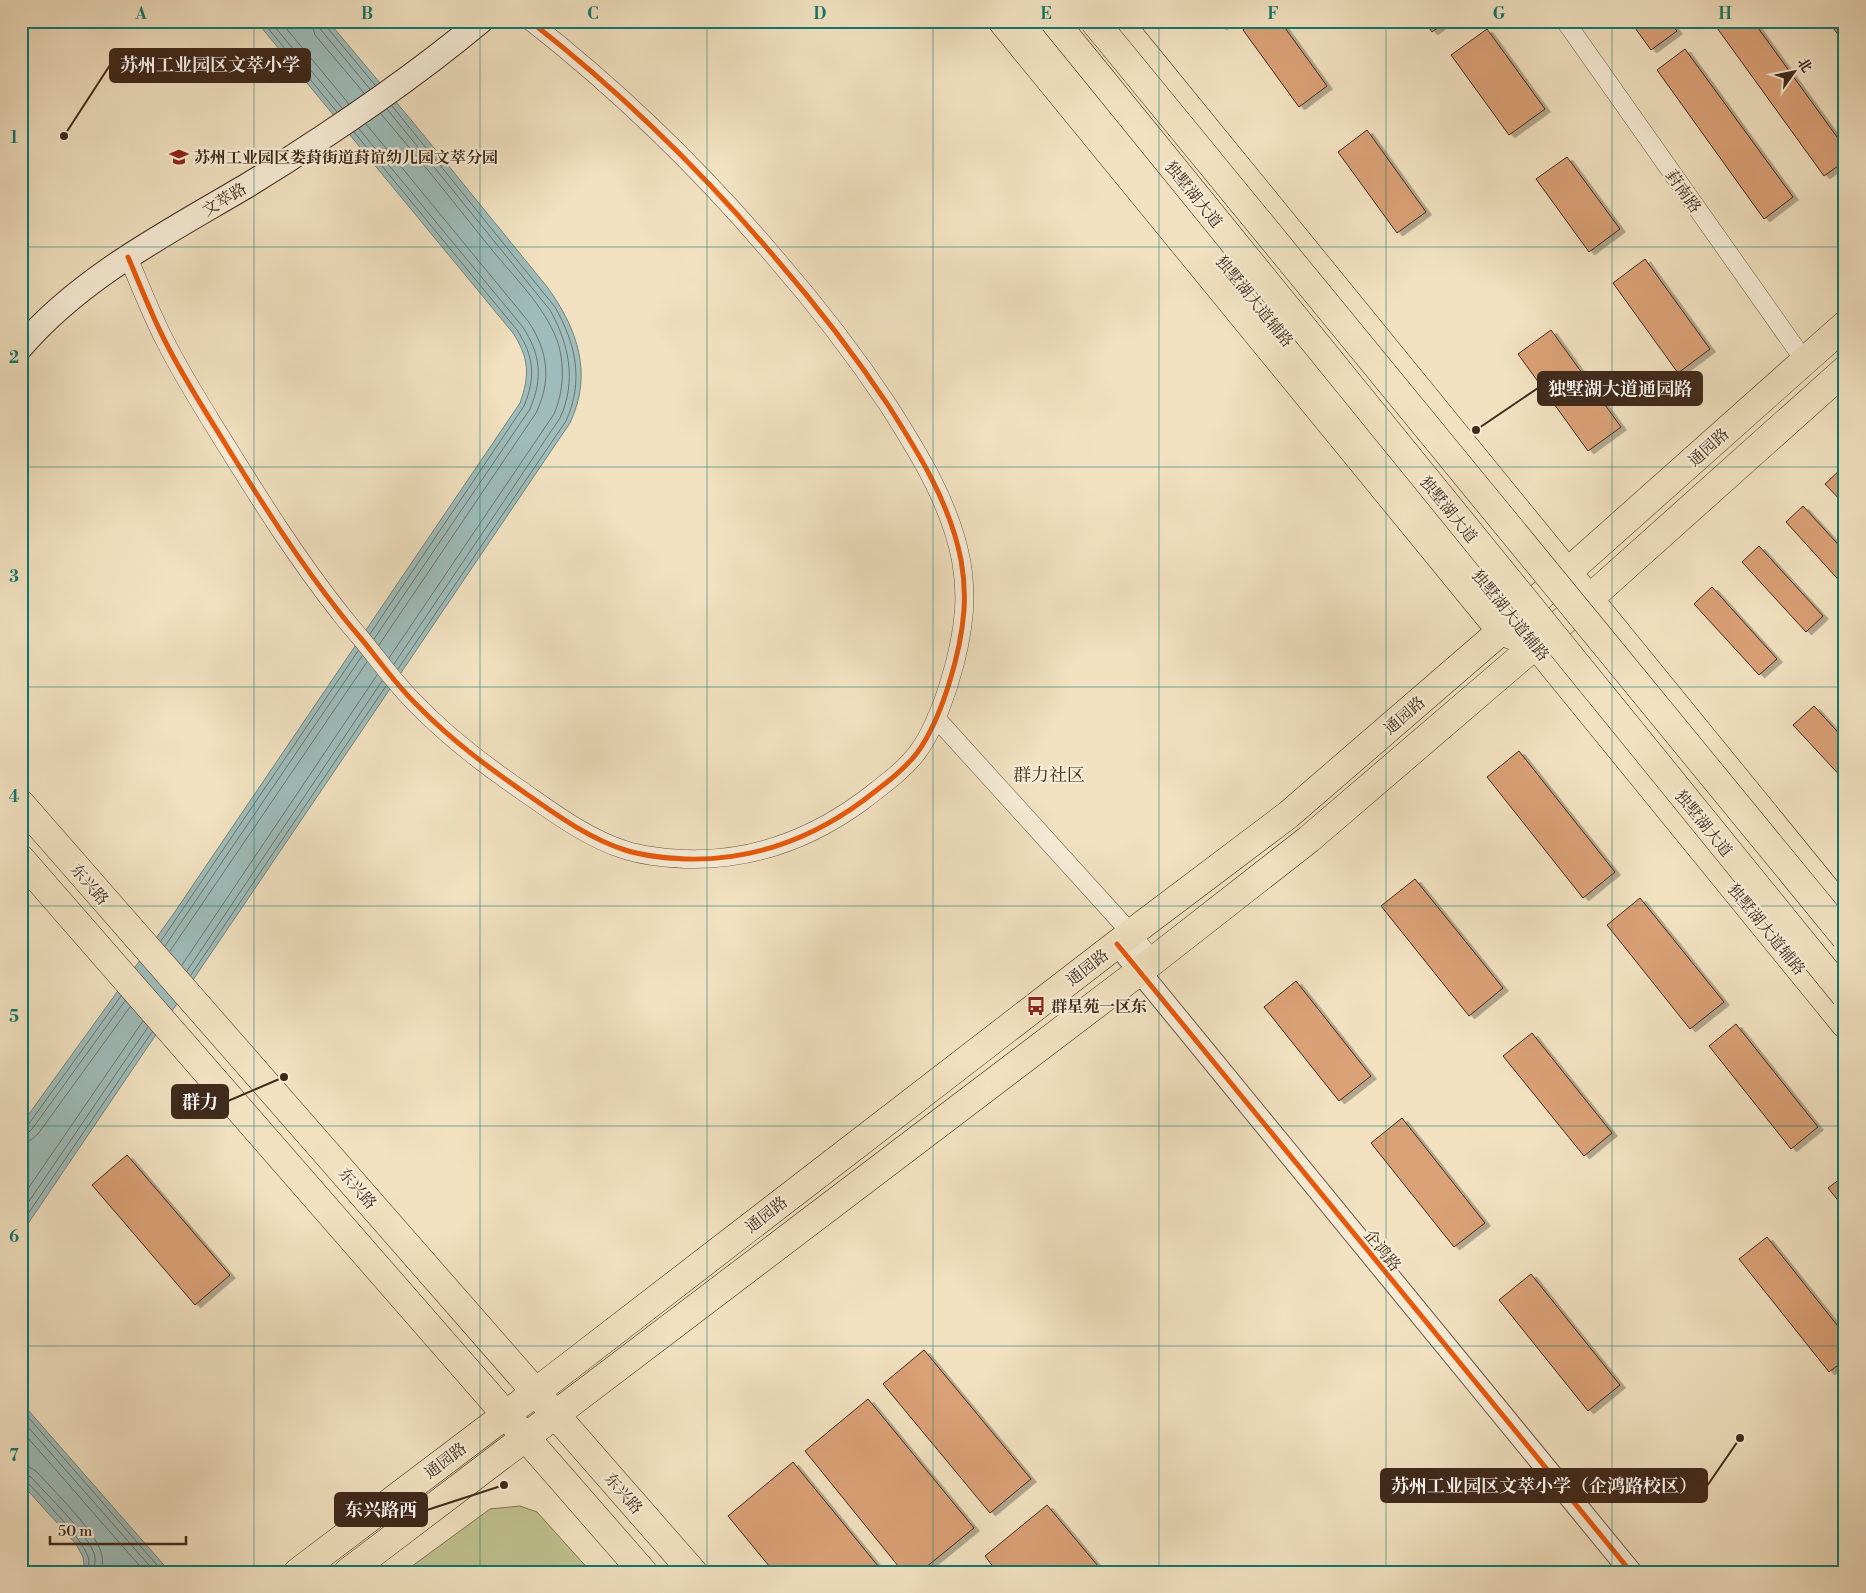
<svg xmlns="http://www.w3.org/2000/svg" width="1866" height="1593" viewBox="0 0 1866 1593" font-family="'Libre Bodoni','Noto Serif SC',serif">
  <defs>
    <filter id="shadow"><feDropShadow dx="5.5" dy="3" stdDeviation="0" flood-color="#0004"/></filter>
  </defs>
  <rect width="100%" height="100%" fill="#f1e1c0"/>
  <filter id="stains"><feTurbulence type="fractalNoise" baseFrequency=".004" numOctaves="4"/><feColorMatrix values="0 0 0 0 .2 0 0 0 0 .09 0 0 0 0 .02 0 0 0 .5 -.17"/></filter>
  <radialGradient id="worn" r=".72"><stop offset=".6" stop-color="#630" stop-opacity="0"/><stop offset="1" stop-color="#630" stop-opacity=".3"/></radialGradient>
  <path fill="#bfc18e" stroke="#807655" d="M520 1506 537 1512 591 1572H404L490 1509Z"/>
  <path fill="#9dbcba" stroke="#78827b" d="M256 21H328L412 121 548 288C578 330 593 374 570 423L21 1234V1125L172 916 520 403C530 375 529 358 513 333Z
    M21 1402 170 1572H82L84 1564 83 1557 76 1544 21 1483Z"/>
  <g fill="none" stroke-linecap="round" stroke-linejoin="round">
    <path stroke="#6e736b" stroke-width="1" d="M262 21 337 112
      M270 21 342 108
      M280 21 349 104
      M311 21 315 35 364 93
      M318 21 321 30 370 89
      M325 21 326 26 375 85
      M392 106 555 307C576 344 584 381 566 421L398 669
      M387 109 550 310C569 344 577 381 560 418L394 664
      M381 114C419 158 455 204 492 250 515 278 544 306 557 340 565 363 564 391 554 414L389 658
      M366 124 528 321C548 351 552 380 536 413L379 645
      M359 129 522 326C541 354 543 378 530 409L374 639
      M354 132 517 330C534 356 536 377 524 406L370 634
      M161 941 358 651
      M165 946 362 656
      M170 951 367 662
      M182 965 377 675
      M187 971 382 681
      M191 975 386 686
      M21 1128 28 1125 121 996
      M21 1134 28 1133 32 1129 125 1001
      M21 1141 31 1140 38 1134 130 1007
      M21 1199 143 1021
      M21 1213 148 1027
      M21 1224 152 1032
      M21 1409 163 1572
      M21 1419 155 1572
      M21 1430 145 1572
      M21 1466 31 1468 37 1472C53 1490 95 1531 101 1552 103 1559 103 1565 101 1572
      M21 1474 31 1477C47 1495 86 1532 94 1553 96 1559 95 1565 93 1572
      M21 1480 27 1482C41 1497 83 1539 88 1557 90 1562 88 1566 87 1572"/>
  </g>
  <path fill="#daa076" stroke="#402a1c" filter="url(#shadow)" d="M1217 21H1229L1221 27Z
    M1254 21H1280L1327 86 1299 107 1243 30Z
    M1424 21H1447L1432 32Z
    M1630 21H1669L1677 31 1651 50Z
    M1712 21H1753L1845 148V161L1824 176Z
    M1828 21H1845V44Z
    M1487 29 1545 109 1509 135 1451 55Z
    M1685 49 1793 197 1764 219 1657 70Z
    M1367 130 1426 212 1397 233 1338 152Z
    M1567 157 1620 229 1589 252 1536 179Z
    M1645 259 1710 349 1678 373 1613 283Z
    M1551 330 1621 427 1588 451 1518 354Z
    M1842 468 1845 470V505L1825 484Z
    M1803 506 1845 552V587L1786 522Z
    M1759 546 1823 616 1806 632 1742 562Z
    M1712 587 1777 659 1759 675 1694 604Z
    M1814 706 1845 740V781L1793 725Z
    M1519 751 1615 872 1583 898 1487 777Z
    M1415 879 1503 988 1469 1016 1381 906Z
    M1640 898 1724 1002 1690 1029 1607 925Z
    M1296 981 1371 1076 1339 1101 1264 1007Z
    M1736 1024 1818 1127 1791 1149 1709 1046Z
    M1532 1033 1612 1133 1584 1156 1503 1056Z
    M1402 1118 1485 1223 1454 1247 1371 1143Z
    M127 1155 230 1275 195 1305 92 1185Z
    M1845 1175V1209L1828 1188Z
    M1767 1237 1845 1335V1360L1829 1372 1739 1259Z
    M1531 1274 1620 1385 1588 1411 1499 1300Z
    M924 1350 1031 1479 990 1513 883 1384Z
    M868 1399 974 1528 920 1572H903L805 1451Z
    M793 1462 883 1572H774L728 1516Z
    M1047 1505 1103 1572H997L985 1556Z"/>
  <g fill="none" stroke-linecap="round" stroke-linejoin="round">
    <g stroke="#6c5845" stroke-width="19">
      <path id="minor" d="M1565 21 1804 360
        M128 257C140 285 151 314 165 341 183 377 205 411 226 445 262 503 298 560 340 613 346 621 353 629 359 636 379 660 396 685 418 706 451 740 489 768 528 795 558 816 590 839 625 850 644 856 664 858 685 859 752 861 810 840 864 800 882 786 903 771 917 753 942 719 961 652 964 610 965 594 964 576 961 560 950 503 918 452 888 405 854 354 817 306 777 260 702 171 622 93 530 21
        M936 718 1131 933 1153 961"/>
    </g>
    <g stroke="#6c5845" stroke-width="23">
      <path id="tertiary" d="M1117 944 1631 1572"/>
    </g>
    <g stroke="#402a1c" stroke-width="26">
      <path id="secondary" d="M21 347C82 276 169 232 248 185 329 135 408 82 481 21"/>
    </g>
    <g stroke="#402a1c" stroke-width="29">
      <path id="primary" d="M1024 21 1515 619 1845 1024
        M1118 21 1845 913
        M1515 619 1845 325
        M21 804 693 1572
        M21 859 643 1572
        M298 1572 537 1391 1117 944 1288 815 1501 631
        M348 1572 1153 961 1309 839 1589 599 1845 370"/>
    </g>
    <g stroke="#402a1c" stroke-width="29">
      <path id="trunk" d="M1002 21 1501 631 1536 645"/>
    </g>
    <use href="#minor" stroke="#f6ecd6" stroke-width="18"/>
    <use href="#tertiary" stroke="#f6ecd6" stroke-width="21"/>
    <use href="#secondary" stroke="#f6ecd6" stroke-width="24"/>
    <use href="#primary" stroke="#f1e1c0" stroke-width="28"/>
    <use href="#trunk" stroke="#f1e1c0" stroke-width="28"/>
    <g stroke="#402a1c" stroke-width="29" stroke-linecap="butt">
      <path id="trunk-bridge" d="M1054 21 1845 995
        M1094 21 1845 937"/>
    </g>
    <use href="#trunk-bridge" stroke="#f1e1c0" stroke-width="28"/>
    <g stroke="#f6ecd6" stroke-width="8">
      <path id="cycleway" d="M128 257C140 285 151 314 165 341 183 377 205 411 226 445 262 503 298 560 340 613 346 621 353 629 359 636 379 660 396 685 418 706 451 740 489 768 528 795 558 816 590 839 625 850 644 856 664 858 685 859 752 861 810 840 864 800 882 786 903 771 917 753 942 719 961 652 964 610 965 594 964 576 961 560 950 503 918 452 888 405 854 354 817 306 777 260 702 171 622 93 530 21
        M1117 944 1631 1572"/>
    </g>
    <use href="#cycleway" stroke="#e8590c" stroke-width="5"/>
  </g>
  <path fill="none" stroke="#0f766e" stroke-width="1" stroke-opacity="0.55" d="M254 21V1572M480 21V1572M707 21V1572M933 21V1572M1159 21V1572M1386 21V1572M1612 21V1572M21 247H1845M21 467H1845M21 687H1845M21 906H1845M21 1126H1845M21 1346H1845"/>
  <defs>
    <g id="school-bare" transform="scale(1.5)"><path d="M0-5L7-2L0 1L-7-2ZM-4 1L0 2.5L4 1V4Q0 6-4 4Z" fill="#8f2418" stroke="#f6ecd6" stroke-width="2.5" paint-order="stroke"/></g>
    <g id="bus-bare" transform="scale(1.5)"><path d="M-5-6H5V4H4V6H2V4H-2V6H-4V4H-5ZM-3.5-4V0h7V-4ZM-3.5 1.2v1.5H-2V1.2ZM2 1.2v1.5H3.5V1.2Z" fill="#8f2418" stroke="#f6ecd6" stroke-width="2.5" paint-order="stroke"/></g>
  </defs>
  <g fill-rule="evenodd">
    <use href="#school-bare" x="179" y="157"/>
    <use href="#bus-bare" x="1036" y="1006"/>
  </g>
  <g text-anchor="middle" stroke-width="4.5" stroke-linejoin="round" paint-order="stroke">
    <g font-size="16" font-weight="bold" fill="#402a1c" stroke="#f6ecd6" text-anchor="start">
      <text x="194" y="163">苏州工业园区娄葑街道葑谊幼儿园文萃分园</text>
      <text x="1051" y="1012">群星苑一区东</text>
    </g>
    <g font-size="16" fill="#402a1c" stroke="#f6ecd6">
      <text transform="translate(1684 191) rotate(55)" y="6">葑南路</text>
      <text transform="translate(1194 194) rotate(51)" y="6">独墅湖大道</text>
      <text transform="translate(224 199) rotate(-31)" y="6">文萃路</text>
      <text transform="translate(1255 301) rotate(51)" y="6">独墅湖大道辅路</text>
      <text transform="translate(1708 447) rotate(-42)" y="6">通园路</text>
      <text transform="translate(1449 509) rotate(51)" y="6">独墅湖大道</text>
      <text transform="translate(1511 615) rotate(51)" y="6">独墅湖大道辅路</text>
      <text transform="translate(1404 715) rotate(-41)" y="6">通园路</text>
      <text transform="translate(1704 823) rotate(51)" y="6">独墅湖大道</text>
      <text transform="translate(90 884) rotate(49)" y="6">东兴路</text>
      <text transform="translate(1767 929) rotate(51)" y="6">独墅湖大道辅路</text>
      <text transform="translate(1087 967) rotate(-38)" y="6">通园路</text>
      <text transform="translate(358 1188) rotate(49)" y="6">东兴路</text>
      <text transform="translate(766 1214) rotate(-38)" y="6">通园路</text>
      <text transform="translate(1383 1250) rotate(51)" y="6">企鸿路</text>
      <text transform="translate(445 1460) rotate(-37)" y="6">通园路</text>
      <text transform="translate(624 1493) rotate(49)" y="6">东兴路</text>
    </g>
    <g font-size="18" fill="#402a1c" stroke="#f6ecd6">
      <text x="1049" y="781">群力社区</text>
    </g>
  </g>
  <path fill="none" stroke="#402a1c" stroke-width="2" d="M64 136L110 65M1476 430L1538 388M284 1077L228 1101M1740 1438L1707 1486M504 1485L427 1510"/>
  <g fill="#402a1c" stroke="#f6ecd6" stroke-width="2">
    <circle cx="64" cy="136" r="5"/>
    <circle cx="1476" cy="430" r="5"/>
    <circle cx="284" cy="1077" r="5"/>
    <circle cx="1740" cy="1438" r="5"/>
    <circle cx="504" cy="1485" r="5"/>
  </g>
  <g fill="#402a1c" stroke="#402a1c" stroke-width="2">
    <rect x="110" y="49" width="200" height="33" rx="5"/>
    <rect x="1538" y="372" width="164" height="33" rx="5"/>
    <rect x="172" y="1085" width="56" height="33" rx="5"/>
    <rect x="1381" y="1469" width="326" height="33" rx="5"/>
    <rect x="335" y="1493" width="92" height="33" rx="5"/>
  </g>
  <g font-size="18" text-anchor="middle" font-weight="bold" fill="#fff">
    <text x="210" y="71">苏州工业园区文萃小学</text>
    <text x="1620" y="395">独墅湖大道通园路</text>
    <text x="200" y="1108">群力</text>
    <text x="1544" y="1492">苏州工业园区文萃小学（企鸿路校区）</text>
    <text x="381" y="1516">东兴路西</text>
  </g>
  <rect width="1866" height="1593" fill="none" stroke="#f1e1c0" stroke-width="55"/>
  <g transform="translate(1794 72) rotate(57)" stroke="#f6ecd6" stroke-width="4" paint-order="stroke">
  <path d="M0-4L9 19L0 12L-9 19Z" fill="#402a1c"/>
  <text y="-8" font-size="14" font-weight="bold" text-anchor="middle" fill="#402a1c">北</text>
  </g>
  <path d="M50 1536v8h136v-8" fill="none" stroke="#402a1c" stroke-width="2.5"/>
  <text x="58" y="1536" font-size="15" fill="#402a1c" stroke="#f6ecd6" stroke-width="4" paint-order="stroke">50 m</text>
  <rect x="28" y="28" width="1810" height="1538" fill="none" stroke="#0f766e" stroke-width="2"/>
  <g font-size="16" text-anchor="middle" font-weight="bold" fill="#0f766e">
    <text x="141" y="19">A</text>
    <text x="367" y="19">B</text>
    <text x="593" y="19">C</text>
    <text x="820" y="19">D</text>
    <text x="1046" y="19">E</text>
    <text x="1273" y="19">F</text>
    <text x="1499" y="19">G</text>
    <text x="1725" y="19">H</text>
    <text x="14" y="143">1</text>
    <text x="14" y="363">2</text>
    <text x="14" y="582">3</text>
    <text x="14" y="802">4</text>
    <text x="14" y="1022">5</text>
    <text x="14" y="1242">6</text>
    <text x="14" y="1461">7</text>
  </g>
  <rect width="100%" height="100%" filter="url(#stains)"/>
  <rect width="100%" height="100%" fill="url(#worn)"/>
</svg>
